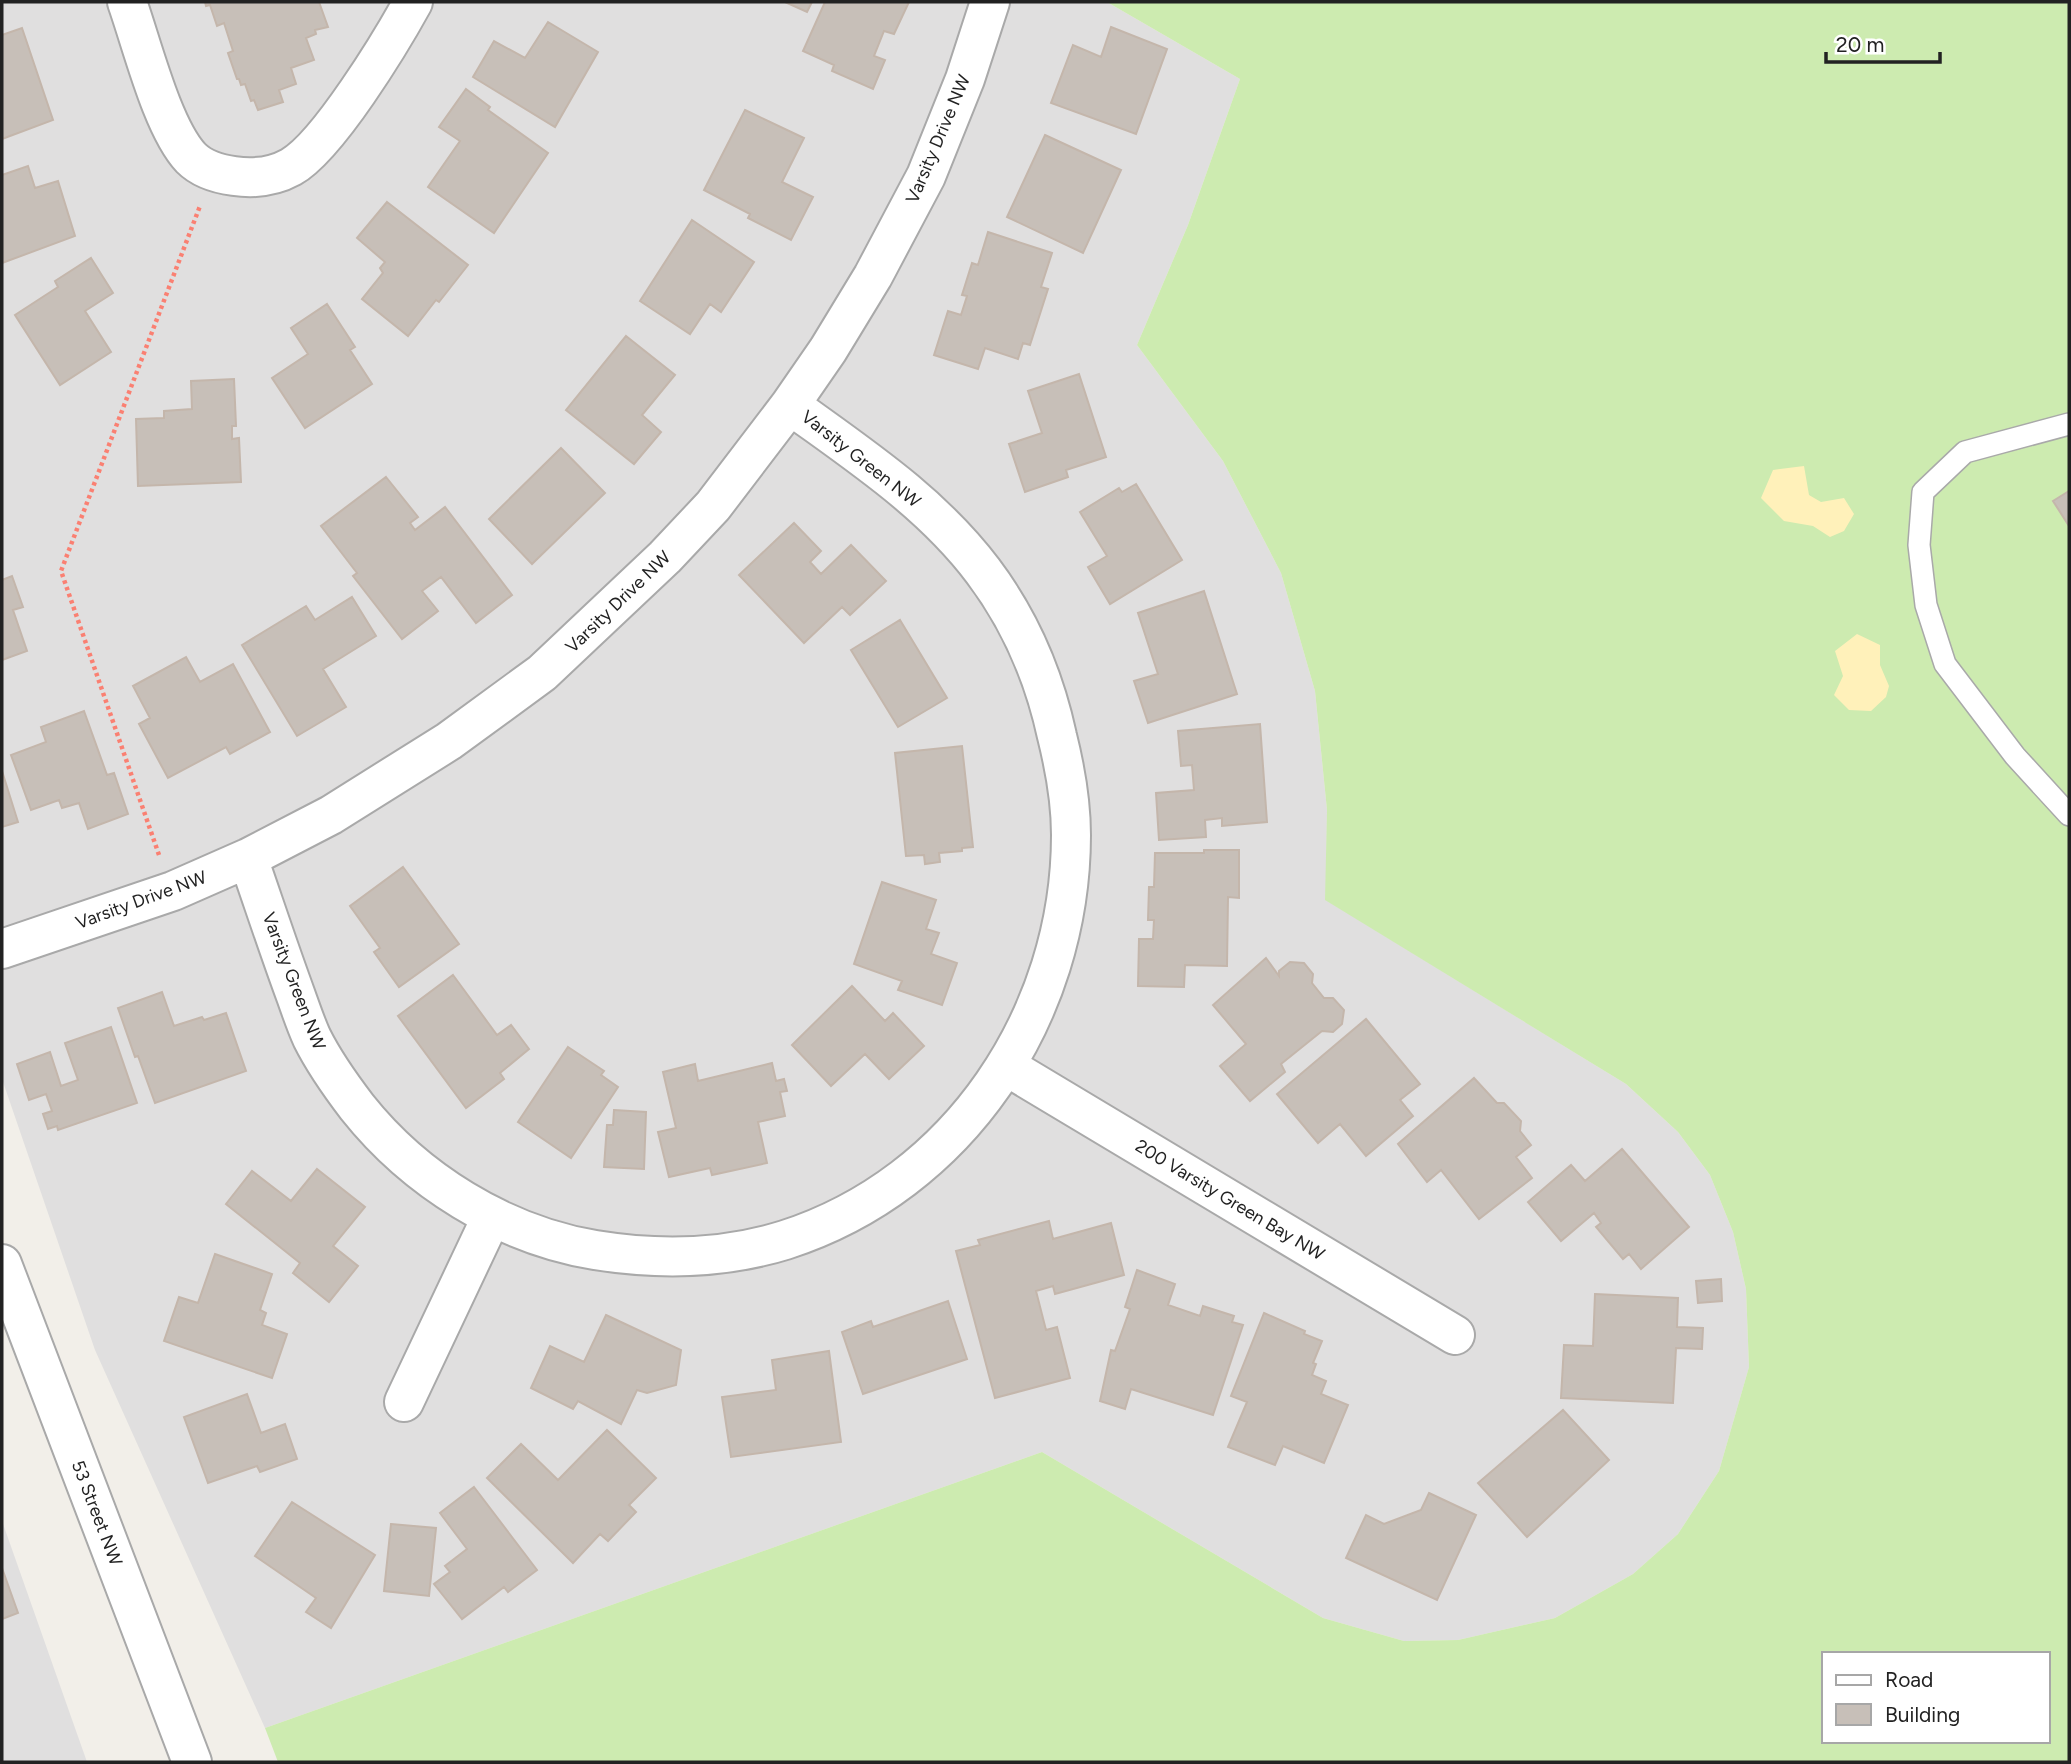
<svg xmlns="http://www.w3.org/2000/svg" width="2071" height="1764" viewBox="0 0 2071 1764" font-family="Figtree,sans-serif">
  <rect width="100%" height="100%" fill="#f2efe9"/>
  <path fill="#e0dfdf" d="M2 2H1107L1240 79 1188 225 1137 345 1223 461 1281 573 1315 691 1327 810 1326 900 1626 1084 1678 1132 1710 1175 1733 1232 1746 1289 1749 1367 1719 1471 1678 1534 1633 1574 1555 1618 1458 1640 1404 1641 1323 1618 1042 1452 265 1728 95 1350 2 1079Z
    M2 1521 87 1762H2Z"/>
  <path fill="#cdebb0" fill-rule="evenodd" d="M1107 2H2069V1762H278L265 1728 1042 1452 1323 1618 1404 1641 1458 1640 1555 1618 1633 1574 1678 1534 1719 1471 1749 1367 1746 1289 1733 1232 1710 1175 1678 1132 1626 1084 1325 900 1327 810 1315 691 1281 573 1223 461 1137 345 1188 225 1240 79ZM1824 1654H2048V1741H1824Z"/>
  <path fill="#fff1ba" d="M1804 466 1809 495 1821 502 1844 498 1854 514 1844 531 1830 537 1813 526 1784 521 1761 498 1773 470Z
    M1857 634 1880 645V665L1889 686 1886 697 1871 711 1849 710 1834 695 1843 676 1835 651Z"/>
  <path fill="#c7bfb8" stroke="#c4b6ab" stroke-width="2" d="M205 2H319L328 27 315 30 316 34 306 38 314 60 291 68 296 84 279 90 283 102 258 110 254 100 251 101 245 84 241 85 239 79H237L228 53 233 51 224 23 217 26 210 5 206 6Z
    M785 2H812L807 12Z
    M825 2H909L894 34 884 31 874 56 885 60 873 89 832 71 834 65 803 51Z
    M548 22 598 52 555 127 473 77 494 41 525 58Z
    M1111 27 1167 49 1136 134 1051 103 1073 45 1101 57Z
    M22 28 53 120 2 139V35Z
    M466 89 490 107 488 110 548 153 494 233 428 187 460 141 439 127Z
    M745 110 804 138 782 182 813 197 791 240 748 218 750 214 704 190Z
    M1045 135 1121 170 1083 253 1007 217Z
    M28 166 35 188 58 181 75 236 2 263V175Z
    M387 202 468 265 439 302 436 300 408 336 362 299 383 273 380 268 385 262 357 238Z
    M692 220 754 262 721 312 710 304 690 334 640 301Z
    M988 232 1052 253 1041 287 1048 289 1030 345 1023 343 1018 359 985 348 978 369 934 355 948 311 961 315 967 296 962 295 972 263 978 265Z
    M91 258 113 293 85 311 111 352 60 385 15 315 58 287 55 281Z
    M327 304 355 347 350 350 372 384 305 428 272 378 308 354 291 328Z
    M626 336 675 375 642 415 661 432 634 464 566 410Z
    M1079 374 1106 457 1066 470 1068 477 1025 492 1009 444 1042 433 1028 391Z
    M234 379 236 426H232V439L239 438 241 482 138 486 136 419 164 418V411L192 409 191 381Z
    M561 448 605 493 532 564 489 519Z
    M386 477 418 517 410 523 415 530 445 507 512 595 476 623 441 577 422 591 438 611 402 639 353 576 357 573 321 526Z
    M1136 484 1182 560 1110 604 1088 567 1107 556 1080 512 1119 488 1122 492Z
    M2069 491V526L2053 501Z
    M794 523 821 551 810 562 821 574 851 545 886 581 850 615 842 607 804 643 739 575Z
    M12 576 23 607 13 610 27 651 2 660V580Z
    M1204 591 1237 694 1148 723 1134 681 1158 674 1138 613Z
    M352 597 376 636 323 669 346 707 297 736 242 645 306 606 315 620Z
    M900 620 947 698 898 727 851 650Z
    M186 657 200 682 233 664 270 732 230 754 226 747 168 778 139 724 150 718 133 686Z
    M84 711 107 775 114 773 128 814 88 829 79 803 62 808 59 800 31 810 11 755 46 742 41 727Z
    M1260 724 1267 822 1222 826V818L1205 820 1206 837 1159 840 1156 793 1194 790 1192 765 1181 766 1178 731Z
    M962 746 973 847 962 848V851L939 853 940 862 925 864 924 855 906 856 895 753Z
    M2 771 18 822 2 827Z
    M1204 850H1239V898L1228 897 1227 966 1185 965 1184 987 1138 986 1139 939H1153L1154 920H1148L1149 887H1154L1155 853H1204Z
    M403 867 459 944 399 987 374 952 380 948 350 906Z
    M882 882 936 900 926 929 939 933 931 954 957 963 942 1005 898 990 902 981 854 964Z
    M1266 958 1279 976V971L1290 962 1304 963 1313 974 1312 983 1324 998H1333L1344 1010 1342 1024 1333 1032 1322 1031 1281 1064 1285 1072 1250 1101 1220 1066 1246 1044 1213 1005Z
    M453 975 497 1035 511 1025 529 1049 500 1073 504 1079 466 1108 398 1016Z
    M852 986 885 1021 893 1013 924 1046 889 1079 865 1054 831 1086 792 1045Z
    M162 992 174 1026 202 1017 204 1020 226 1013 246 1071 155 1103 138 1056 135 1057 118 1008Z
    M1366 1019 1420 1084 1400 1100 1413 1116 1366 1156 1340 1124 1318 1143 1277 1094Z
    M111 1027 137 1103 58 1130 57 1126 48 1129 43 1114 52 1111 46 1094 29 1100 17 1064 50 1052 61 1086 78 1080 65 1043Z
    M568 1047 604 1071 601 1075 618 1087 571 1158 518 1122Z
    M772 1063 776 1081 784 1079 787 1091 780 1092 785 1116 758 1122 767 1163 712 1175 710 1168 669 1177 658 1132 676 1128 663 1072 695 1064 698 1081Z
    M1474 1078 1497 1103H1504L1521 1121 1520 1131 1531 1145 1516 1157 1532 1178 1479 1219 1441 1170 1427 1182 1398 1144Z
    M614 1110 646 1112 644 1169 604 1167 607 1125H613Z
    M1622 1149 1689 1227 1641 1269 1629 1254 1623 1259 1596 1227 1601 1223 1594 1213 1561 1241 1528 1202 1571 1165 1585 1181Z
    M317 1169 365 1207 333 1246 358 1266 329 1302 293 1273 300 1263 226 1204 252 1171 291 1201Z
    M1049 1221 1053 1239 1111 1223 1124 1275 1055 1294 1053 1286 1036 1291 1046 1330 1057 1327 1070 1378 995 1398 956 1251 980 1245 978 1240Z
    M215 1254 272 1274 260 1310 266 1313 262 1325 287 1334 272 1378 164 1341 179 1297 198 1303Z
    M1137 1270 1175 1284 1168 1305 1200 1316 1203 1306 1234 1316 1232 1322 1243 1325 1213 1415 1131 1389 1125 1409 1100 1401 1111 1350 1115 1351 1130 1309 1125 1307Z
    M1721 1279 1722 1301 1698 1303 1696 1281Z
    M1595 1294 1678 1298 1677 1327 1703 1328 1702 1349 1676 1348 1673 1403 1561 1398 1564 1345 1593 1346Z
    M948 1301 967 1359 863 1394 842 1332 871 1321 873 1327Z
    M1264 1313 1305 1331 1304 1334 1322 1341 1313 1363 1316 1364 1312 1375 1326 1381 1321 1394 1348 1405 1324 1463 1283 1446 1275 1465 1228 1447 1247 1402 1231 1396Z
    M606 1315 681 1350 676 1385 647 1393 637 1390 621 1424 578 1401 573 1409 531 1388 550 1346 584 1362Z
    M829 1351 841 1442 731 1457 722 1397 776 1390 772 1360Z
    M247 1394 261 1433 285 1424 297 1459 260 1472 257 1466 208 1483 184 1417Z
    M1563 1410 1609 1460 1527 1537 1478 1483Z
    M607 1430 656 1478 629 1505 636 1512 608 1541 600 1534 573 1563 487 1478 521 1444 558 1480Z
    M474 1487 537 1570 508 1592 504 1587 462 1619 434 1584 450 1572 445 1566 467 1549 440 1513Z
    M1429 1493 1476 1515 1437 1600 1346 1558 1366 1515 1384 1524 1421 1510Z
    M292 1502 375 1555 331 1628 306 1612 316 1598 255 1556Z
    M391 1524 436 1528 429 1596 384 1591Z
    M2 1568 18 1613 2 1619Z"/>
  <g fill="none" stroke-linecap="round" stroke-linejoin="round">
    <g stroke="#a9a9a9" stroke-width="24">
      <path id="service" d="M2069 424 1965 452 1923 492 1919 545 1926 605 1945 664 2015 756 2069 815"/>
    </g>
    <g stroke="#a9a9a9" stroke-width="42">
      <path id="minor" d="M127 2C142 44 162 127 191 158 203 170 219 174 234 176 255 179 273 177 291 167 328 146 391 42 413 2
        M248 858C264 904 279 950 296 996 301 1010 306 1025 312 1038 324 1062 341 1086 357 1107 415 1180 503 1235 595 1250 657 1260 724 1259 785 1240 959 1184 1071 1015 1071 835 1071 802 1065 768 1057 736 1044 676 1020 620 983 571 931 502 859 455 790 405
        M2 949 173 891 248 858 331 815 449 741 542 673 665 557 713 506 790 405 828 350 873 276 926 176 965 79 990 2
        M1006 1066 1455 1335
        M404 1402 492 1216"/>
    </g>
    <g stroke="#a9a9a9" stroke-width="42">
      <path id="tertiary" d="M2 1264 192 1762"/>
    </g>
    <path stroke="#fa8072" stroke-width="4.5" stroke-dasharray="3.5 3.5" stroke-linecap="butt" d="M159 855 61 571 200 206"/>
    <use href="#service" stroke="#fff" stroke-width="21"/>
    <use href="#minor" stroke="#fff" stroke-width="38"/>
    <use href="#tertiary" stroke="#fff" stroke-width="38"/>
  </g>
  <g text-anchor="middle" stroke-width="7" stroke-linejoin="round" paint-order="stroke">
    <g font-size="18" fill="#222" stroke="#fff">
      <text transform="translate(938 139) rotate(-67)" y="6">Varsity Drive NW</text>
      <text transform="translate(861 459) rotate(38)" y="6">Varsity Green NW</text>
      <text transform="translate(618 602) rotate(-44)" y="6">Varsity Drive NW</text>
      <text transform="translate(141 900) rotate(-20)" y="6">Varsity Drive NW</text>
      <text transform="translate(294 981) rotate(69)" y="6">Varsity Green NW</text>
      <text transform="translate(1230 1200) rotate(31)" y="6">200 Varsity Green Bay NW</text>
      <text transform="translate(97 1513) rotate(69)" y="6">53 Street NW</text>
    </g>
  </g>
  <rect width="2071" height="1764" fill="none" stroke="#222222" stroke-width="7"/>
  <rect x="1822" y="1652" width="228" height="91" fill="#ffffff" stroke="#a7a7a7" stroke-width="2"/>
  <rect x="1836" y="1675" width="35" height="10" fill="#ffffff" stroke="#a7a7a7" stroke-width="2"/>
  <text x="1885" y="1687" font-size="21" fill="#222222">Road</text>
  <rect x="1836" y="1704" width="35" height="21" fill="#c7bfb8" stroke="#a7a7a7" stroke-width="2"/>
  <text x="1885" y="1722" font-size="21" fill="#222222">Building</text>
  <path d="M1826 52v10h114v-10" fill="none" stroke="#222222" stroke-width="3.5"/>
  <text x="1836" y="52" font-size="21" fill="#222222" stroke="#ffffff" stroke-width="5" paint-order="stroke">20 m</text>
</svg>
